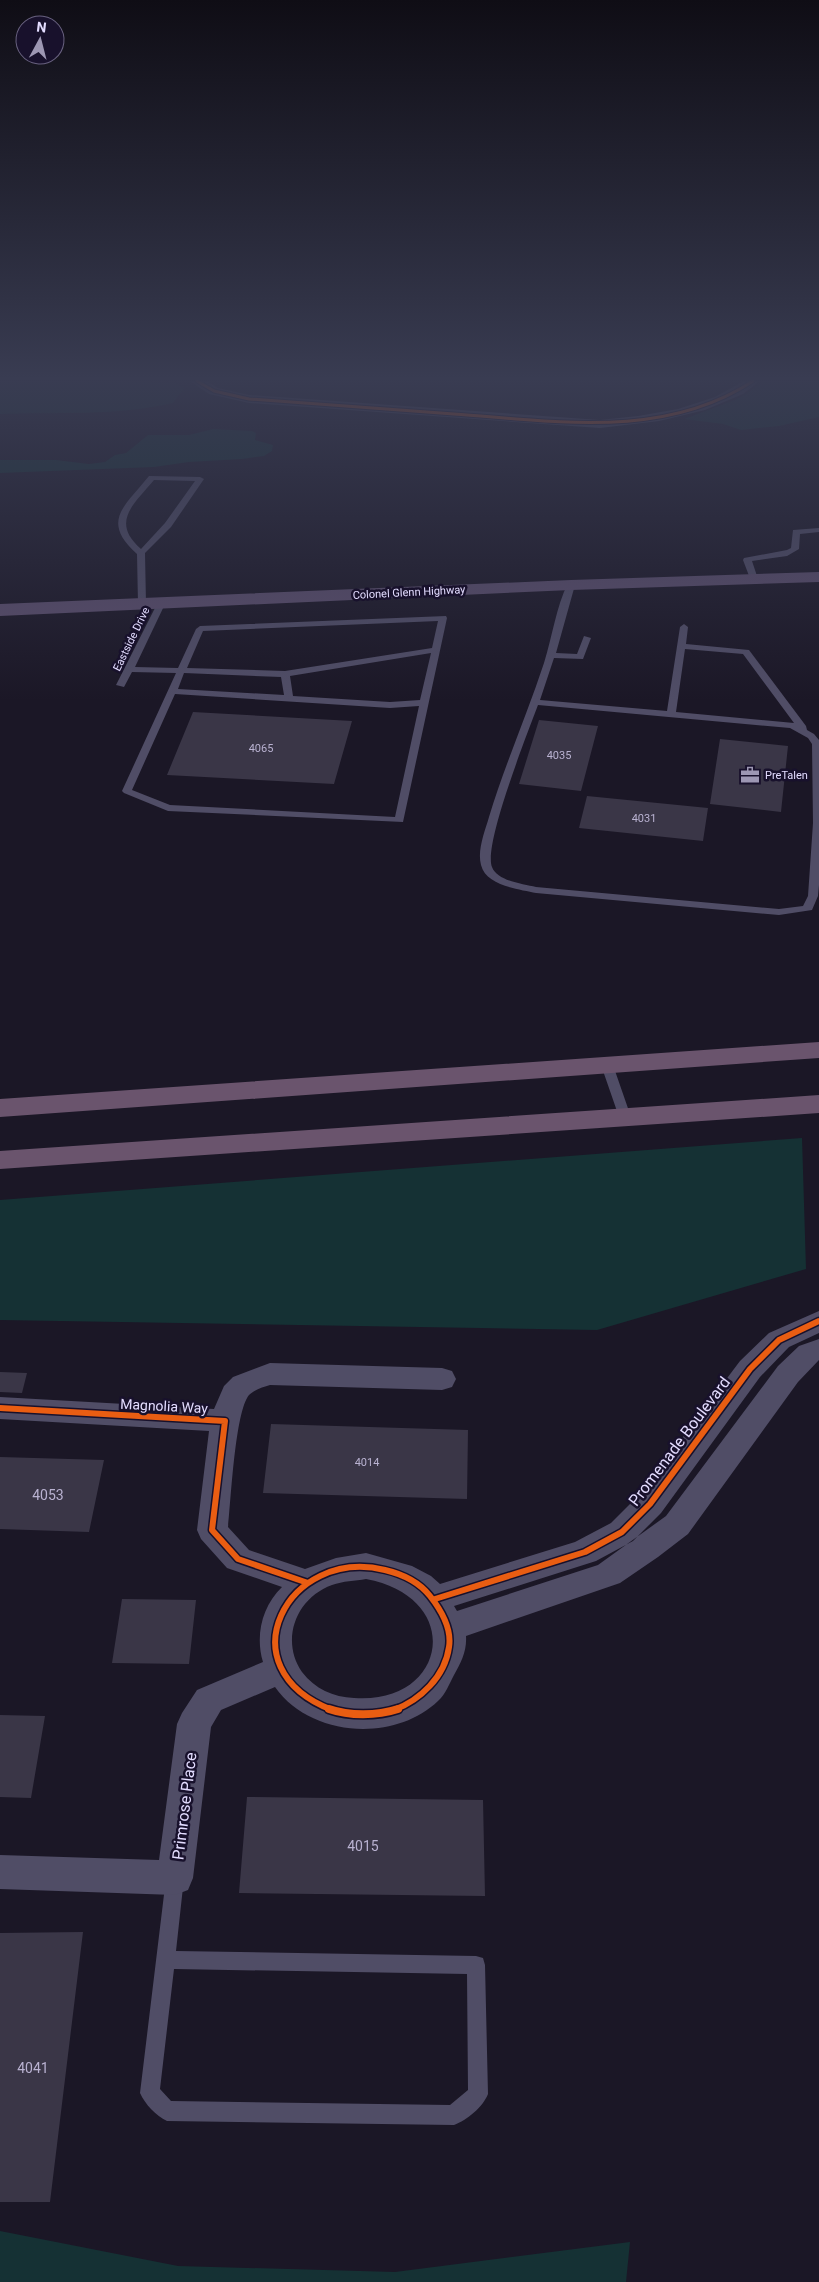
<svg xmlns="http://www.w3.org/2000/svg" width="819" height="2282" viewBox="0 0 819 2282" font-family="Roboto,sans-serif">
  <rect width="100%" height="100%" fill="#1b1726"/>
  <path fill="#153134" d="M0 381 150 382 176 383 184 388 173 403C117 416 57 412 0 414Z
    M763 381H819V417L779 426 741 430 723 424 684 419 735 400 749 392Z
    M213 429 252 431 256 433 255 440 273 445 272 451 264 456 242 459 189 462 154 467 0 473V460H56L89 464 105 462 115 455 126 453 148 435H189Z
    M802 1138 806 1269 597 1330 0 1320V1200Z
    M0 2231 178 2266 395 2272 630 2242 626 2282H0Z"/>
  <path fill="#3a3647" d="M193 712 352 721 334 784 167 775Z
    M539 720 598 726 581 791 519 784Z
    M720 739 788 746 781 812 710 804Z
    M587 796 708 808 703 841 579 828Z
    M0 1372 27 1373 22 1393 0 1392Z
    M271 1424 468 1430 467 1499 263 1493Z
    M0 1457 104 1460 89 1532 0 1529Z
    M122 1599 196 1600 189 1664 112 1663Z
    M0 1715 45 1716 31 1798 0 1797Z
    M247 1797 483 1800 485 1896 239 1893Z
    M83 1932 50 2202H0V1933Z"/>
  <g fill="none" stroke-linecap="round" stroke-linejoin="round">
    <path fill="#504d66" fill-rule="evenodd" d="M149 476 200 477 204 479 171 527 145 553 146 604 142 607 138 604 137 554C100 521 125 506 149 476ZM154 480 195 481 165 523 141 549C110 522 134 504 154 480Z
      M819 528V532L800 534 799 549 787 556 752 561 758 579 751 581 743 560 744 558 787 550 791 548 793 530Z
      M568 583 575 585 556 653 577 654 584 636 591 638 583 659 554 658 540 700 667 711 680 627 684 624 688 627 686 644 749 650 806 726 807 730 814 734 819 740V885L818 896 812 910 779 915 536 893C519 889 486 886 481 865 477 850 485 831 489 817 505 764 527 715 544 663 552 638 556 607 568 583ZM685 649 743 654 794 723 676 712ZM538 705 790 728 808 738 812 744 813 823 808 896 803 906 779 909 536 887C523 884 497 881 492 867 483 845 528 732 538 705Z
      M161 601 165 604 135 667 178 668 196 629 200 626 446 616 447 618 403 822 168 811 124 793 122 791 176 673 132 672 124 687 116 685 157 604ZM438 621 432 648 285 671 187 668 203 631ZM431 653 420 700 390 702 293 696 290 676ZM184 673 281 677 284 695 178 689ZM175 694 390 708 419 706 395 817 170 805 132 790Z
      M607 1061 613 1065 631 1117 629 1120H621L619 1117 601 1065Z
      M175 1869 181 1872 184 1878 176 1951 476 1956 483 1958 485 1965 488 2094C483 2107 467 2120 454 2125L167 2121C156 2116 145 2104 140 2093L166 1878 169 1872ZM174 1969 467 1974 468 2090 450 2105 171 2101 160 2089Z"/>
    <path fill="#504d66" fill-rule="evenodd" d="M190 381H207L218 388 249 395 600 420 638 416 678 409 715 397 744 381H760L743 394 705 410 659 421 600 428 249 403 209 394Z
      M819 1311V1333L789 1347 760 1377 661 1513 633 1541 596 1561 454 1606 457 1611 598 1565 666 1516 778 1366 799 1346 819 1339V1360L798 1382 688 1534 658 1557 620 1583 466 1636C467 1651 461 1663 454 1675 449 1684 446 1694 438 1701 394 1743 310 1737 275 1687L221 1710 211 1727 193 1878 188 1890 175 1895 0 1889V1855L159 1860 177 1724 182 1713 197 1690 263 1662C255 1636 262 1606 282 1587L227 1568 201 1539 197 1530 209 1431 0 1419V1397L214 1409 224 1386 233 1377 270 1363 442 1368 452 1371 456 1379 452 1387 442 1390 270 1385C263 1387 254 1390 249 1395 235 1412 231 1501 228 1527L249 1550 305 1569 336 1558 366 1553 412 1566 431 1576 440 1584 575 1542 611 1523 639 1495 740 1361 769 1333ZM366 1579C466 1598 447 1705 354 1698 333 1697 315 1689 302 1672 280 1640 296 1598 332 1585 343 1581 355 1581 366 1579Z"/>
    <path fill="#5a4d6b" fill-rule="evenodd" d="M819 572V582L571 590 0 616V604L571 580Z"/>
    <path fill="#6a546d" fill-rule="evenodd" d="M819 1042V1058L0 1117V1099Z
      M819 1095V1113L0 1169V1151Z"/>
    <g stroke="#18112c" stroke-width="5">
      <path id="cycleway-far2" d="M197 381 214 391 249 399C317 404 385 409 454 414 554 421 664 440 753 381"/>
    </g>
    <g stroke="#18112c" stroke-width="9">
      <path id="cycleway-far1" d="M0 1408 225 1421 212 1530 238 1559 308 1583
        M435 1599 585 1552 622 1532 650 1504 750 1369 779 1340 819 1321
        M332 1710C223 1668 288 1546 385 1570 402 1574 419 1582 430 1596 441 1610 452 1629 449 1647 445 1677 420 1700 394 1710"/>
    </g>
    <g stroke="#18112c" stroke-width="11">
      <path id="cycleway" d="M329 1709C349 1716 377 1716 398 1709"/>
    </g>
    <use href="#cycleway-far2" stroke="#e95d12" stroke-width="3"/>
    <use href="#cycleway-far1" stroke="#e95d12" stroke-width="6"/>
    <use href="#cycleway" stroke="#e95d12" stroke-width="8"/>
  </g>
  <linearGradient id="sky" x2="0" y2="1"><stop stop-color="#0f0d15"/><stop offset="0.54" stop-color="#393c52"/><stop offset="1" stop-color="#393c52" stop-opacity="0"/></linearGradient>
  <rect width="819" height="701" fill="url(#sky)"/>
  <defs>
    <g id="office-bare" transform="scale(1.5)"><path d="M-6-3h4V-5.5h4V-3h4V5H-6ZM-1-4.5V-3h2v-1.5ZM-6 0V1H6V0Z" fill="#9d97b3" stroke="#18112c" stroke-width="2.5" paint-order="stroke"/></g>
  </defs>
  <g fill-rule="evenodd">
    <use href="#office-bare" x="750" y="775"/>
  </g>
  <g text-anchor="middle" stroke-width="5" stroke-linejoin="round" paint-order="stroke">
    <g font-size="11" fill="#e3dcff" stroke="#18112c">
      <text transform="translate(409 592) rotate(-3)" y="4">Colonel Glenn Highway</text>
      <text transform="translate(131 639) rotate(-64)" y="4">Eastside Drive</text>
    </g>
    <g font-size="11" fill="#b9b2d1">
      <text x="261" y="752">4065</text>
      <text x="559" y="759">4035</text>
      <text x="644" y="822">4031</text>
      <text x="367" y="1466">4014</text>
    </g>
    <g font-size="11" fill="#e3dcff" stroke="#18112c" text-anchor="start">
      <text x="765" y="779">PreTalen</text>
    </g>
    <g font-size="14" fill="#e3dcff" stroke="#18112c">
      <text transform="translate(164 1406) rotate(3)" y="5">Magnolia Way</text>
    </g>
    <g font-size="14" fill="#b9b2d1">
      <text x="48" y="1500">4053</text>
      <text x="363" y="1851">4015</text>
      <text x="33" y="2073">4041</text>
    </g>
    <g font-size="16" fill="#e3dcff" stroke="#18112c">
      <text transform="translate(679 1441) rotate(-53)" y="6">Promenade Boulevard</text>
      <text transform="translate(184 1806) rotate(-83)" y="6">Primrose Place</text>
    </g>
  </g>
  <g transform="translate(40 40) rotate(7)"><circle r="24" fill="#18112c" stroke="#696280"/>
  <path d="M0-4L9 19L0 12L-9 19Z" fill="#9d97b3"/>
  <text y="-8" font-size="14" font-weight="bold" text-anchor="middle" fill="#e3dcff">N</text>
  </g>
</svg>
